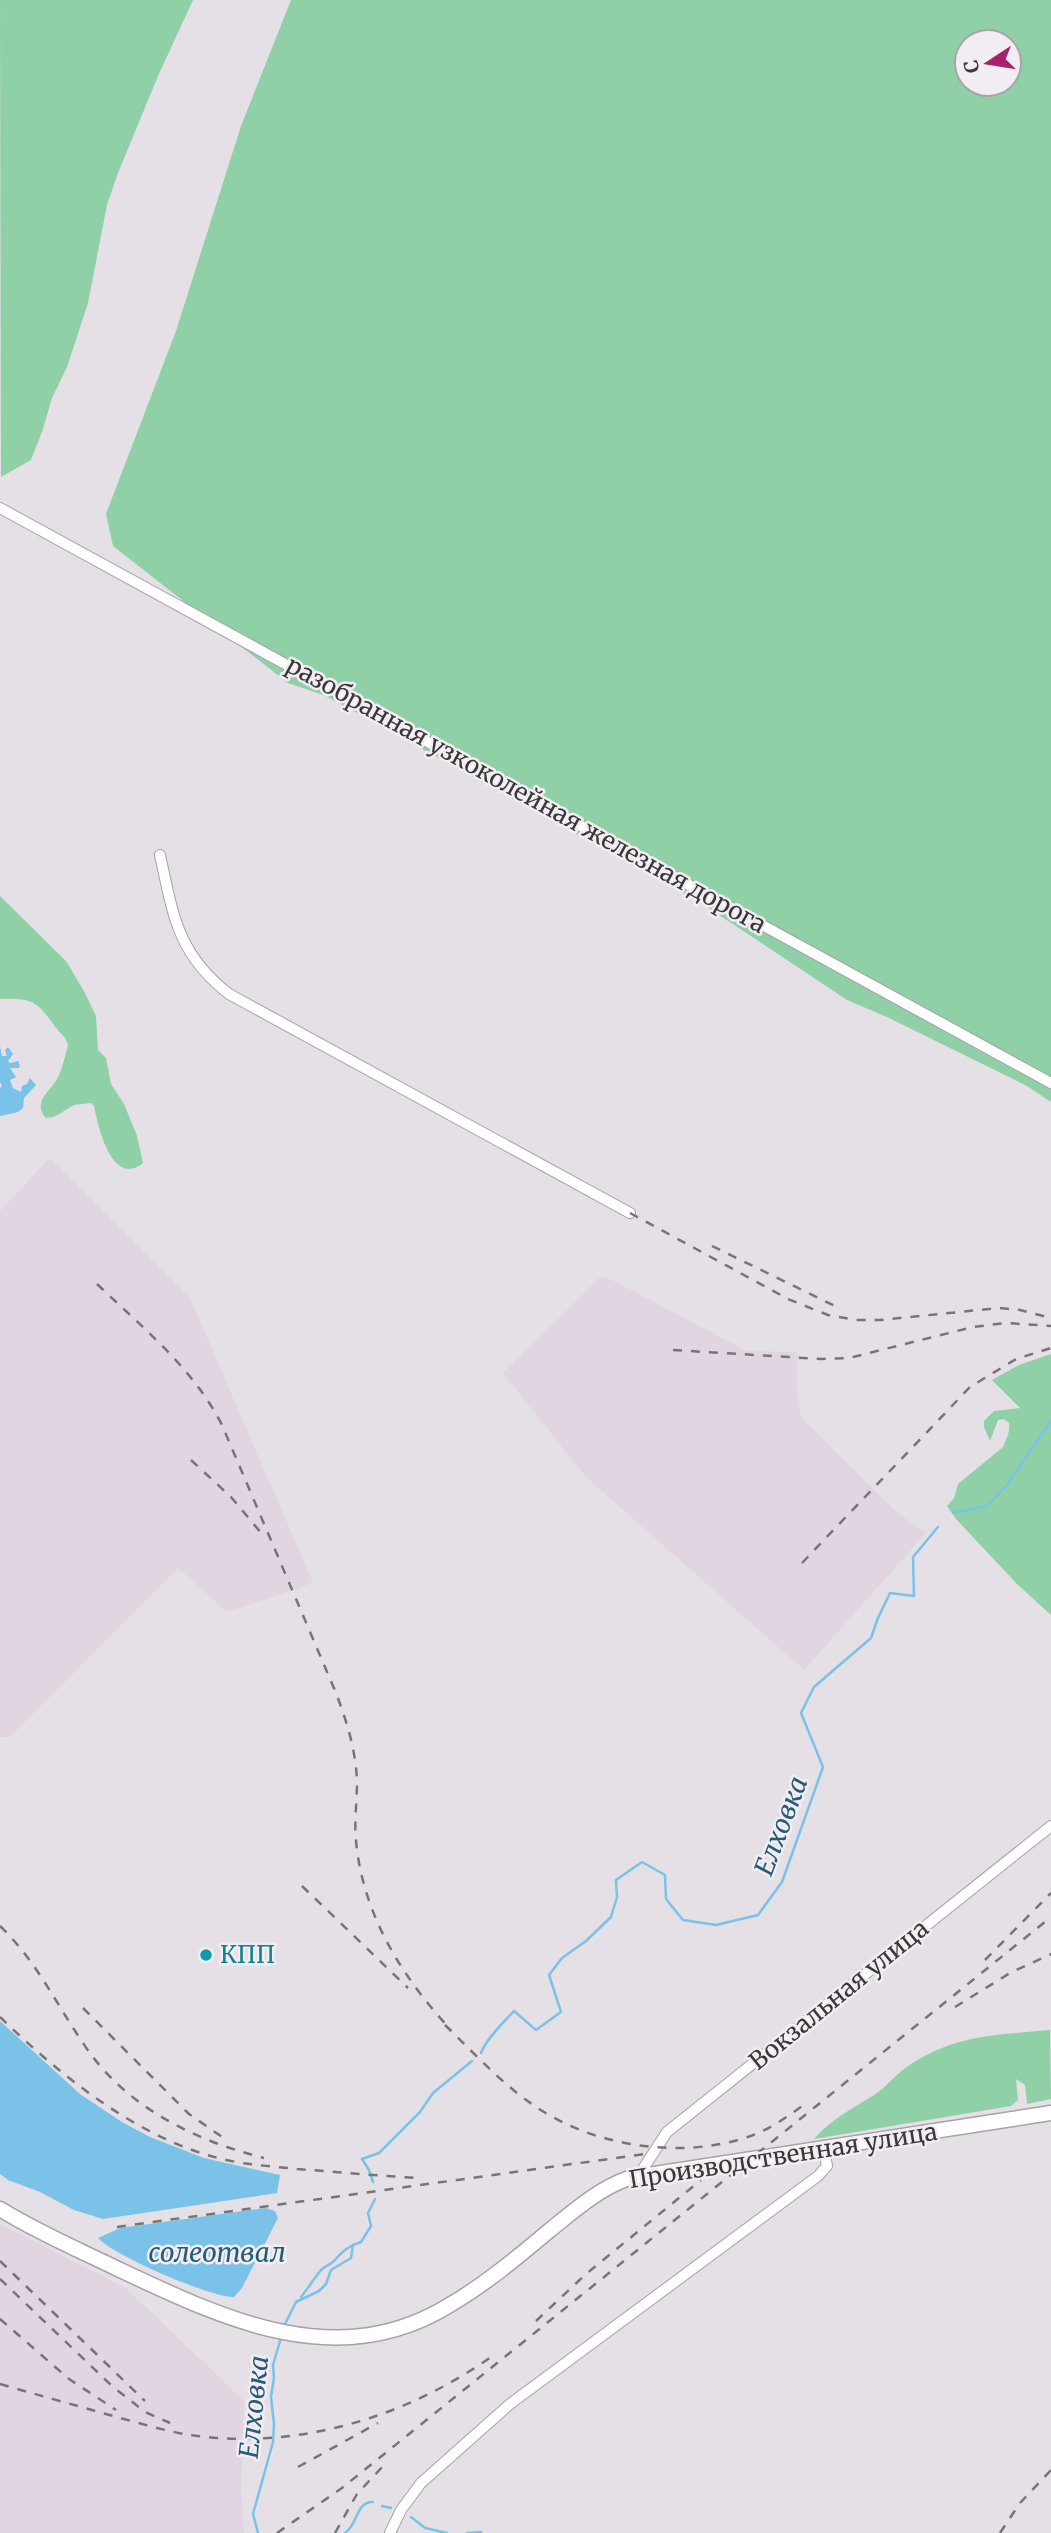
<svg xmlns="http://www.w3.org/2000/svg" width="1051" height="2533" viewBox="0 0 1051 2533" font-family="Merriweather,serif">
  <rect width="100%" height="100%" fill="#e5e0e5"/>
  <path fill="#e0d5e0" d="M50 1158 190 1298 313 1583 227 1612 178 1568 10 1737H0V1211Z
    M600 1277 610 1279 747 1351 797 1352V1395L802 1419 899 1514 926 1533 804 1670 586 1477 503 1373Z
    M0 2224 126 2288 244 2401 241 2491 244 2533H0Z"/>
  <path fill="#8fd0a7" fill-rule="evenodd" d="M0 0H193L158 76 118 173 107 205 88 303 67 367 52 398 43 429 31 460 1 477Z
    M291 0H1051V1102L1027 1086 887 1017 847 1000 698 901 326 696 288 683 113 546 106 514 176 331 241 126ZM967 42H1009V84H967Z
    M0 896 66 961 84 991 96 1016 98 1050 106 1058 111 1084 124 1104 137 1136 143 1163C112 1188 98 1127 94 1106L91 1103 74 1105 54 1117 46 1118C32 1102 49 1093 57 1079 62 1070 65 1056 68 1046 67 1038 61 1034 56 1028 38 1002 33 998 0 999Z
    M1051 1354V1615L1017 1584 956 1519 947 1506 954 1498 958 1484 1003 1447C1007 1438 1010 1432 1009 1423L1004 1419 998 1420 990 1441 984 1427V1421L994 1411 1020 1408 992 1380 1019 1365Z
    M1050 2030 1051 2099 1027 2104 1025 2085 1016 2079 1018 2100 1011 2106 814 2139C830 2120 853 2108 874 2095 886 2088 896 2073 911 2064 958 2034 997 2035 1050 2030Z"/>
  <path fill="#7ac2e7" d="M0 1047 2 1056H7L5 1050 8 1047 13 1054 8 1061 10 1063 18 1061 20 1065 19 1068H10L16 1077 10 1080 13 1088 21 1092 22 1086 27 1084 30 1078 36 1085 24 1098 23 1108 18 1112 0 1116V1088L2 1086 0 1082Z
    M0 2021 80 2094 122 2122 150 2137 204 2158 280 2175 277 2193 103 2219 74 2210 40 2192 8 2180 0 2174Z
    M266 2208 275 2211 278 2218 242 2288 234 2297C211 2298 113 2255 98 2238L120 2228Z"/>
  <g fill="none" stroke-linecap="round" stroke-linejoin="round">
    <path stroke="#7ac2e7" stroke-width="2.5" d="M953 1513 987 1506 1006 1486 1051 1421
      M481 2053C486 2039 504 2022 514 2011L536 2030 561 2012 549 1975 562 1958 586 1941 611 1917 617 1897 616 1880 642 1862 665 1875 666 1899 683 1920 716 1925 758 1915 782 1882 823 1767 801 1713 814 1687 871 1638 878 1618 890 1593 914 1596 913 1557 938 1527
      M373 2182 369 2170 362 2159 379 2153 420 2112 433 2093 472 2061
      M301 2297C308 2288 314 2279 321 2270 325 2266 332 2264 335 2260 341 2253 344 2250 353 2245
      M283 2328 296 2302 319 2291 326 2284 331 2270 351 2258 353 2245 361 2242 371 2226 368 2213 375 2199
      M382 2506 391 2508
      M411 2517 425 2528 447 2533
      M258 2533 253 2514 273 2442 274 2424 271 2397 274 2378 273 2365 281 2338
      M345 2533C358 2525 356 2501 373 2502
      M467 2533 481 2532"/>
    <g stroke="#a6a1a7" stroke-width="12">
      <path id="street" d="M0 508 1051 1083
        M160 855C173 914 177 954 229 994L630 1213
        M639 2175 667 2132 1051 1826
        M390 2533 401 2510 421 2483 510 2404 818 2176 827 2166 824 2149"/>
    </g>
    <g stroke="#a6a1a7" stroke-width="17">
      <path id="secondary" d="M0 2209C37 2232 79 2250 118 2269 226 2320 340 2375 453 2303 488 2282 519 2256 550 2230 575 2210 598 2189 629 2178L1051 2113"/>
    </g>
    <use href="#street" stroke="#fff" stroke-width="10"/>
    <use href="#secondary" stroke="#fff" stroke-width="14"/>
    <path stroke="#777477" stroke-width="2.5" stroke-dasharray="9 9" stroke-linecap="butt" d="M630 1213 788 1299 828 1315 856 1320H880L999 1308 1020 1310 1051 1318
      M712 1246 841 1309
      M97 1284C143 1328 193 1368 222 1425L336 1693C347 1722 356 1751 357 1782 357 1802 354 1822 356 1841 363 1915 402 1977 451 2030
      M673 1350 821 1359 849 1358 973 1327 1006 1323 1051 1326
      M191 1460 231 1497 262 1534
      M802 1563 970 1387 1016 1359 1051 1348
      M302 1886 408 1988
      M0 1926C37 1962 55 2002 83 2043 124 2106 193 2140 264 2158
      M985 1960 1051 1893
      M955 2007 1010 1973 1051 1954
      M83 2008 189 2114 225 2139
      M0 2017C60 2075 136 2137 218 2158 244 2165 271 2166 297 2169 338 2172 379 2176 420 2178
      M445 2025C473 2052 500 2082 532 2104 589 2145 674 2159 741 2139 764 2133 783 2120 802 2106
      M117 2227 652 2153
      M0 2261 145 2401
      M0 2279 112 2386 145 2412 170 2423
      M0 2319 69 2379 116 2410
      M536 2321 586 2274 701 2180
      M0 2384C34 2394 68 2403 102 2413 129 2420 157 2429 184 2434 291 2452 403 2419 491 2357
      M298 2467 378 2423
      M277 2533 342 2488 1051 1917
      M335 2533 357 2494 385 2464
      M1000 2533 1020 2503 1051 2470"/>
  </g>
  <circle fill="#0f9aa8" stroke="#f2edf2" stroke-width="2.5" cx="206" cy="1955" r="7"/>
  <g text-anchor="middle" stroke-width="5" stroke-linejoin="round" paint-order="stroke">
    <g font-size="24" fill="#3a373a" stroke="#f2edf2">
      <text transform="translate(526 795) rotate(29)" y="8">разобранная узкоколейная железная дорога</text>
      <text transform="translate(839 1995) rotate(-39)" y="8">Вокзальная улица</text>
      <text transform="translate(783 2156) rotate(-9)" y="8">Производственная улица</text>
    </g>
    <g font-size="24" fill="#0d838f" stroke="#f2edf2" text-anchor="start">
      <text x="220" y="1963">КПП</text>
    </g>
    <g font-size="26" font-style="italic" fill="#245b75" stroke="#f2edf2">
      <text transform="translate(781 1826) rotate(-69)" y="9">Елховка</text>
      <text x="217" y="2262">солеотвал</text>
      <text transform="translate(254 2407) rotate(-84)" y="9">Елховка</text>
    </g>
  </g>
  <g transform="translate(988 63) rotate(258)"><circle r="33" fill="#f2edf2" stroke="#a8a4a8" stroke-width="2"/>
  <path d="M0-5L12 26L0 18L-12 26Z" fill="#a7216b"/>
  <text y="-10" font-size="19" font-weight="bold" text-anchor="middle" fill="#3a373a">С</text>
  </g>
</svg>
